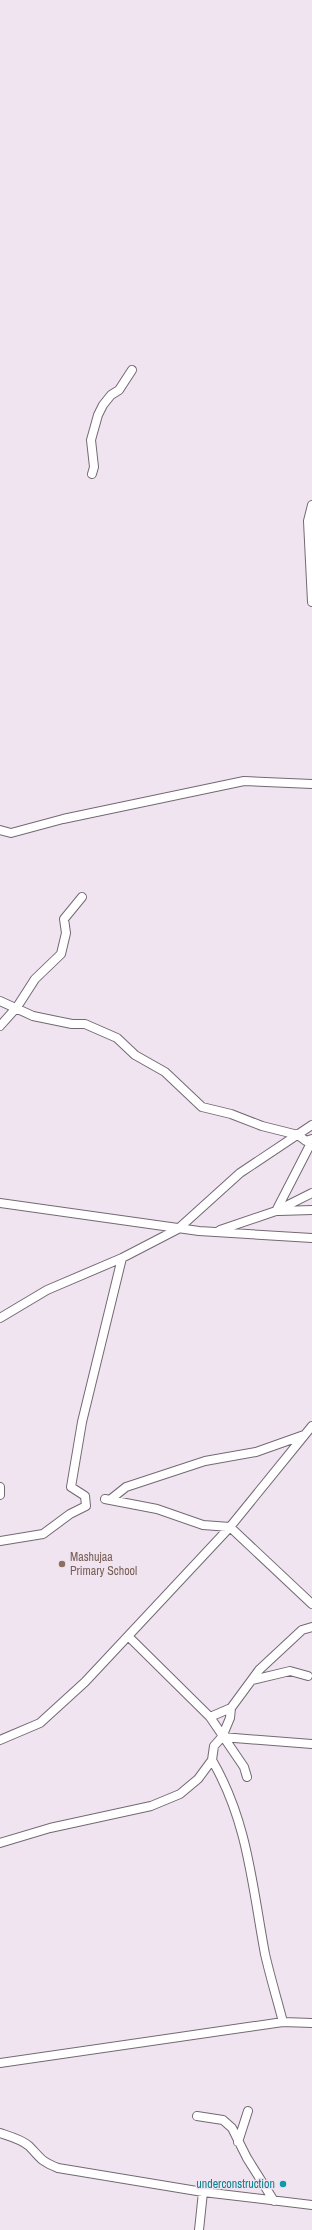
<svg xmlns="http://www.w3.org/2000/svg" width="312" height="2230" viewBox="0 0 312 2230" font-family="'Archivo Narrow',sans-serif">
  <rect width="100%" height="100%" fill="#f0e4f1"/>
  <g fill="none" stroke-linecap="round" stroke-linejoin="round">
    <g stroke="#736974" stroke-width="10">
      <path id="minor" d="M92 474 94 467 91 440 98 415 103 405 111 395 119 390 132 370
        M312 505 308 521 312 602
        M0 830 11 833 63 819 244 781 312 784
        M0 1001 33 1016 72 1024H85L117 1038 135 1055 165 1072 202 1107 231 1114 262 1126 298 1135 306 1141 312 1139
        M0 1026 17 1007 35 979 61 954 66 933 64 919 82 897
        M0 1203 199 1231 312 1238
        M276 1211 312 1141
        M279 1211 312 1210
        M220 1230 276 1211 312 1193
        M0 1318 47 1290 122 1258 178 1229 240 1173 312 1125
        M0 1487V1495
        M105 1499 157 1509 203 1525 230 1527 312 1604
        M111 1499 126 1487 205 1461 256 1452 304 1435
        M0 1541 43 1534 70 1514 86 1506 85 1496 71 1487 82 1422 122 1258
        M129 1637 210 1717 244 1767 247 1777
        M252 1680 290 1671 308 1676
        M210 1717 231 1708 259 1670 302 1630 312 1627
        M222 1737 230 1718 231 1708
        M0 1740 40 1723 85 1682 230 1527 312 1426
        M212 1760C248 1822 252 1885 265 1954 270 1976 277 1999 283 2022
        M0 1843 50 1828 151 1806 180 1794 198 1779 212 1760 214 1746 222 1737 312 1744
        M0 2063 283 2022 312 2023
        M197 2116 223 2120 232 2128 247 2158 274 2201
        M0 2133C9 2136 21 2139 29 2146 41 2158 40 2161 58 2168L203 2192 312 2205
        M238 2142 248 2111
        M199 2230 203 2192"/>
    </g>
    <use href="#minor" stroke="#fff" stroke-width="8"/>
  </g>
  <circle fill="#8d6e63" stroke="#f0e4f1" stroke-width="1.5" cx="62" cy="1564" r="4"/>
  <circle fill="#0f9aa8" stroke="#f0e4f1" stroke-width="1.5" cx="283" cy="2184" r="4"/>
  <g text-anchor="middle" stroke-width="3" stroke-linejoin="round" paint-order="stroke">
    <g font-size="12" fill="#785e54" stroke="#f0e4f1" text-anchor="start">
      <text x="70" y="1561">Mashujaa<tspan x="70" dy="14">Primary School</tspan></text>
    </g>
    <g font-size="12" fill="#0d838f" stroke="#f0e4f1" text-anchor="end">
      <text x="275" y="2188">underconstruction</text>
    </g>
  </g>
</svg>
